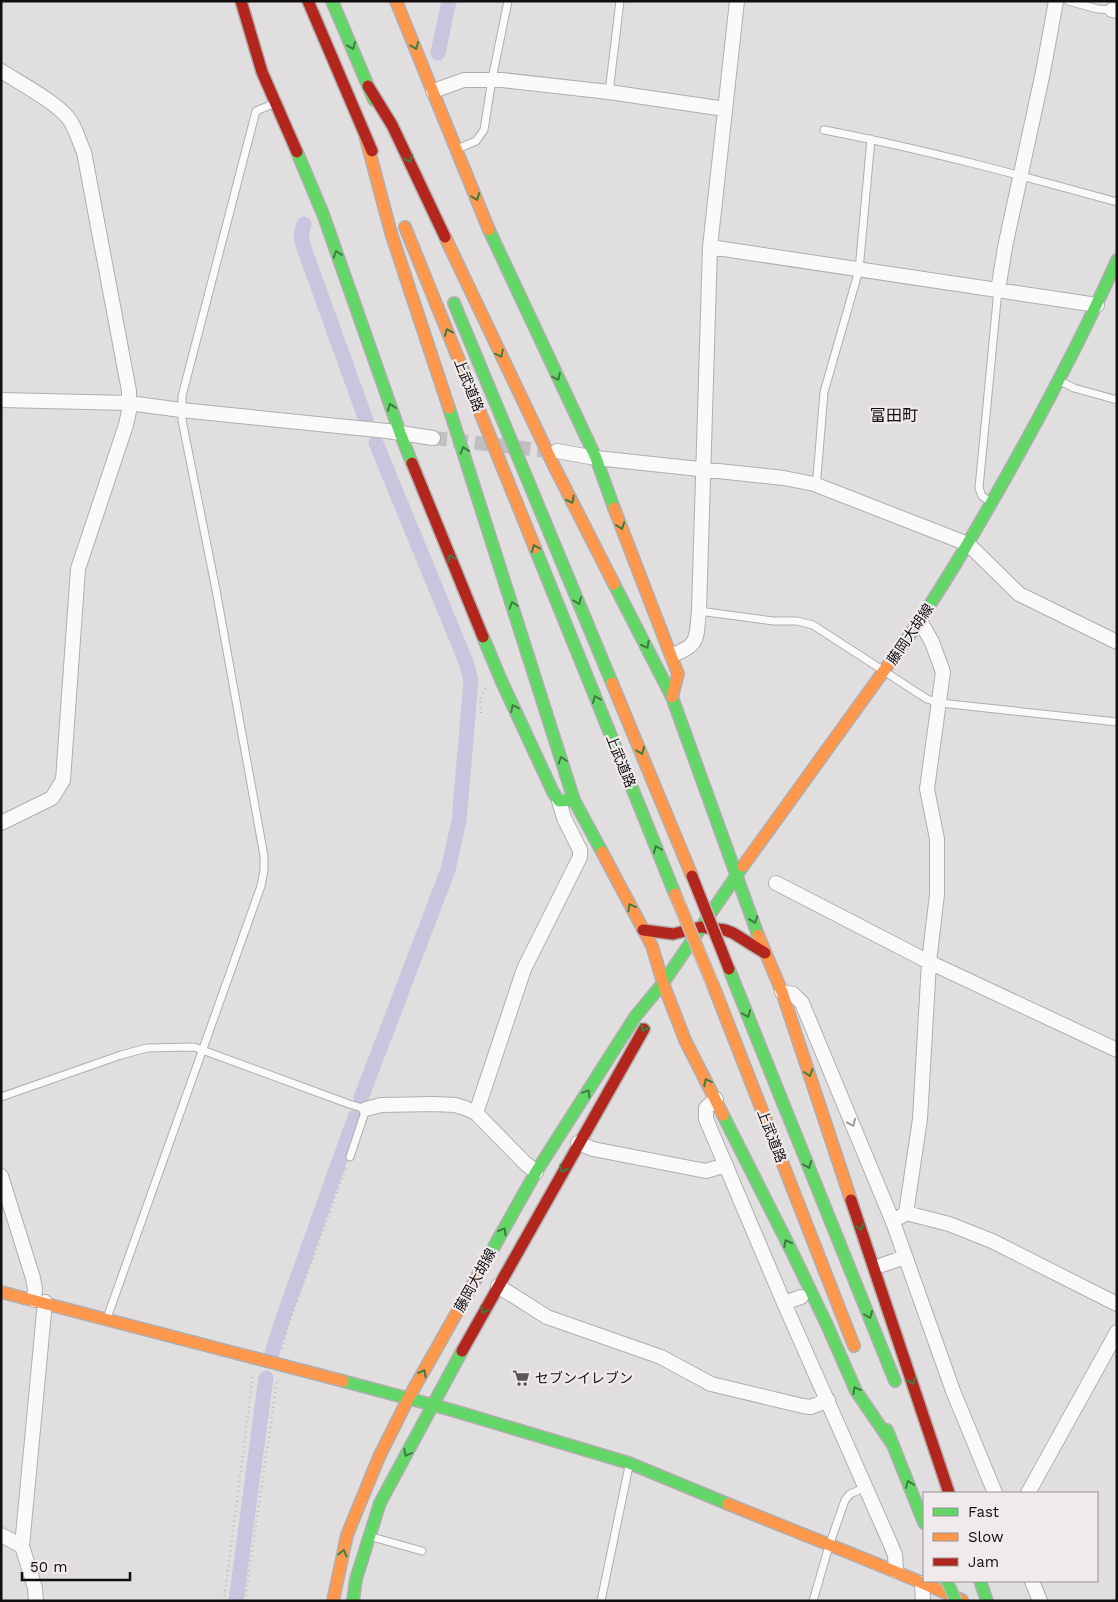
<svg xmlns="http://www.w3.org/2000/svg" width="1118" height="1602" viewBox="0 0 1118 1602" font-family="'Work Sans','Noto Sans JP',sans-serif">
  <rect width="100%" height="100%" fill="#e1dedf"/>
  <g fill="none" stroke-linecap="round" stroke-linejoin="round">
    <path stroke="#cac4de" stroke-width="15" d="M438 53 449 1
      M304 224 301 235 304 248 366 420
      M361 1098 448 870 459 821 471 681 466 662 376 443
      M272 1353 283 1318 355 1117
      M236 1601 266 1378"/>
    <path stroke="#c2bfc0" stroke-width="14" stroke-dasharray="14 7" stroke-linecap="butt" d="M433 438 549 451"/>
    <g stroke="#b0aeaf" stroke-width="9">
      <path id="lane" d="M1068 1 1098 9 1112 10
        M609 92 620 1
        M824 130C923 149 1020 175 1117 202
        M457 149 476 141 484 130 492 79 508 1
        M1060 381 1074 388 1117 400
        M814 484 817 477 824 392 859 270 871 139
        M989 501 982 496 979 488 998 290
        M699 611 773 621H797L813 625 927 699 940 703 1117 722
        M1 1097 121 1055 147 1048 194 1047 349 1104 366 1109 350 1157
        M107 1318 261 886 264 870V856L216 590 182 420V396L256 111 273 104
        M372 1537 422 1551
        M601 1601 629 1466
        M813 1601 829 1546 845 1500 850 1494 866 1487"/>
    </g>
    <g stroke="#b0aeaf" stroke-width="16">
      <path id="street" d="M1112 10 1117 11
        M1 71C20 83 56 102 69 119 76 128 79 142 84 152L129 391V411L126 425 78 569 63 780 52 798 1 823
        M433 91 464 80H502L609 92 725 109
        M710 247 1097 305
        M998 290 1005 247 1043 72 1056 1
        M1 400 129 403 181 410 387 431 433 438
        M557 451 596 458 784 478 814 484 968 544 1019 594 1117 642
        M672 655C700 645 696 638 699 611L710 247 737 1
        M776 883 929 962 1117 1050
        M782 992 793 994 802 1003 893 1222 953 1391 995 1493
        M716 1099 706 1108V1119L784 1303 891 1545 895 1555 896 1571
        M366 1109 381 1105 433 1104 455 1105 465 1108 476 1113 525 1163 536 1172
        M476 1113 524 969 580 857V850L564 818 559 801
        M578 1143 593 1149 706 1171 726 1165
        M1 1176 33 1278 35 1289 34 1300
        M906 1213 920 1119 929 962 937 894V839L927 789 943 672 932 642 920 621
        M900 1217 906 1213 949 1224 992 1241 1117 1304
        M882 1265 905 1257
        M498 1286 547 1317 661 1357 711 1384 803 1406 811 1407 828 1400
        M784 1303 801 1297
        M1028 1493 1117 1332
        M1 1535 22 1546
        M1032 1581 1040 1601
        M922 1583 923 1601
        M36 1601 35 1588 22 1546 45 1302"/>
    </g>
    <g stroke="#b0aeaf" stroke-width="14">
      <path id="fast" d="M332 1 374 100
        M297 152 323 214 400 433 412 463
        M489 230 596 458 614 508
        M454 303 612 683
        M449 408 574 800 602 852
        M535 548 675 894
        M614 584 672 697 758 935
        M483 637 501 680 553 792 559 801 574 800
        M896 654C937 598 972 537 1006 477 1046 406 1084 334 1117 260
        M729 969 895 1381
        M723 1115 792 1252 827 1325 856 1391 893 1445
        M482 1268 536 1172 635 1017 663 983 743 866
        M343 1381 448 1409 629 1463 728 1504
        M887 1430 924 1523
        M980 1581 987 1601
        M353 1601 356 1579 380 1503 462 1351"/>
    </g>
    <g stroke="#b0aeaf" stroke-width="14">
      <path id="slow" d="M396 1 489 230
        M365 135 391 233 449 408
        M405 227 535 548
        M445 237 555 468 614 584
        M614 508 678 674 672 697
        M612 683 692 876
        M602 852 652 946 663 983 685 1040 723 1115
        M743 866 896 654
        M758 935 782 992 851 1200
        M713 985 854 1346
        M1 1292 343 1381
        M728 1504C806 1536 885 1566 962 1600
        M333 1601 347 1535 379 1457 408 1399 482 1268"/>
    </g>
    <g stroke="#b0aeaf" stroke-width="14">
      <path id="jam" d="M241 1 262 72 297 152
        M308 1 372 151
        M368 86 392 125 445 237
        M412 463 483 637
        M643 930 673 934 701 927 725 930 733 933 765 953
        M851 1200 949 1493
        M462 1351 644 1029"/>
    </g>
    <path stroke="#bdbcbc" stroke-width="2.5" stroke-dasharray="1 4" stroke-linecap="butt" d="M481 713 480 699 486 687
      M283 1349 287 1329 347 1165
      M224 1601 253 1374
      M245 1601 277 1381"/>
    <use href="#lane" stroke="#fafafa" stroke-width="7"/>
    <use href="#street" stroke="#fafafa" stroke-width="14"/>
    <use href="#fast" stroke="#63d668" stroke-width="11"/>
    <use href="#slow" stroke="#ff974d" stroke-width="11"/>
    <use href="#jam" stroke="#b3261e" stroke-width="11"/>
    <g stroke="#bcbabb" stroke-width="14" stroke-linecap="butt">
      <path id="fast-bridge" d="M947 1581 956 1601"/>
    </g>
    <g stroke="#bcbabb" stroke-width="14" stroke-linecap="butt">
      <path id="slow-bridge" d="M675 894 713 985"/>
    </g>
    <g stroke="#bcbabb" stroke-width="14" stroke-linecap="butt">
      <path id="jam-bridge" d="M692 876 729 969"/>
    </g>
    <use href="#fast-bridge" stroke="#63d668" stroke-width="11"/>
    <use href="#slow-bridge" stroke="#ff974d" stroke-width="11"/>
    <use href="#jam-bridge" stroke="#b3261e" stroke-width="11"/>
  </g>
  <defs><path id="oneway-chevron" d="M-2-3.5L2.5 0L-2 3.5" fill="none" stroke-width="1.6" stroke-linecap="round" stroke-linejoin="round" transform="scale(1.25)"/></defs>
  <g stroke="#3e7c40">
    <use href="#oneway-chevron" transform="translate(352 46) rotate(67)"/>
    <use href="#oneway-chevron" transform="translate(415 46) rotate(68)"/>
    <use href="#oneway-chevron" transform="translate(409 159) rotate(65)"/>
    <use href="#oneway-chevron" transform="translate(476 197) rotate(69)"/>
    <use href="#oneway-chevron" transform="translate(337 254) rotate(-109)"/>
    <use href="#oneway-chevron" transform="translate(448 332) rotate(-112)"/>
    <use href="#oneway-chevron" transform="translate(500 354) rotate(64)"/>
    <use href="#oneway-chevron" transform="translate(557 377) rotate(65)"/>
    <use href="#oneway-chevron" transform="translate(391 407) rotate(-110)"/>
    <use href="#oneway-chevron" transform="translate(464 450) rotate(-109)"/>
    <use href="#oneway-chevron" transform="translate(571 500) rotate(63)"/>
    <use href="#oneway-chevron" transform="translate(621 526) rotate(70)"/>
    <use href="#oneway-chevron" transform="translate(535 548) rotate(-112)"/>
    <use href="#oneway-chevron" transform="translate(451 558) rotate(-112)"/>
    <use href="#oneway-chevron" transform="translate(578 601) rotate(68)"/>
    <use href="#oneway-chevron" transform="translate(513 605) rotate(-108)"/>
    <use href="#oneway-chevron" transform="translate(646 645) rotate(63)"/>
    <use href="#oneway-chevron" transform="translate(596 699) rotate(-112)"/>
    <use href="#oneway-chevron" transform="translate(514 708) rotate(-115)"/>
    <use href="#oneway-chevron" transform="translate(641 751) rotate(68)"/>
    <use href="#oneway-chevron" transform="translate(562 760) rotate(-108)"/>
    <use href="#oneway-chevron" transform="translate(657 849) rotate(-112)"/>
    <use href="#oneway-chevron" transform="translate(631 907) rotate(-119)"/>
    <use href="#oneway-chevron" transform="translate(754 920) rotate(71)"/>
    <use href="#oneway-chevron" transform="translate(747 1014) rotate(68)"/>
    <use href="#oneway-chevron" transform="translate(644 1028) rotate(114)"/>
    <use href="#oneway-chevron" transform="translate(809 1073) rotate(72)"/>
    <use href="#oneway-chevron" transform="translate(707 1082) rotate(-118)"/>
    <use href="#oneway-chevron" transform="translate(587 1093) rotate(-58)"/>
    <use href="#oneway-chevron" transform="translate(808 1165) rotate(68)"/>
    <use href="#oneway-chevron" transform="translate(563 1169) rotate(119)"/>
    <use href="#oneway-chevron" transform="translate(860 1227) rotate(72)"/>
    <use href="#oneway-chevron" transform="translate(503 1231) rotate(-61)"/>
    <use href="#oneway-chevron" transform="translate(787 1243) rotate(-117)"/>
    <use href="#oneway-chevron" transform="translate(484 1310) rotate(119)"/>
    <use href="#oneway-chevron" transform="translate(869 1315) rotate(68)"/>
    <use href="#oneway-chevron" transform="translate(423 1373) rotate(-61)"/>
    <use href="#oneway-chevron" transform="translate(912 1381) rotate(71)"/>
    <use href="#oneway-chevron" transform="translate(856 1390) rotate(-119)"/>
    <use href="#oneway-chevron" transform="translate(407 1453) rotate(118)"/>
    <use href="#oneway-chevron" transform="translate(909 1484) rotate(-112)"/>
    <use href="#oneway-chevron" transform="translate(343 1553) rotate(-77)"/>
  </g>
  <use stroke="#9c9c9c" href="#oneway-chevron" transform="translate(852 1123) rotate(67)"/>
  <defs>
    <g id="supermarket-bare" transform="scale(1.35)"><path d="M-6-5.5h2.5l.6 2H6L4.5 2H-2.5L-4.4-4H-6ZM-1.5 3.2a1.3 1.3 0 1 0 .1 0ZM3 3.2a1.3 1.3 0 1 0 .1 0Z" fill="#595758" stroke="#f0eaec" stroke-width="2.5" paint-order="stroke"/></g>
  </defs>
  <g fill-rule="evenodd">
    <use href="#supermarket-bare" x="521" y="1378"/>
  </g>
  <g text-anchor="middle" stroke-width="4.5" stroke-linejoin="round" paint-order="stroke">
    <g font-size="14" fill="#100e0f" stroke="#f0eaec">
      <text transform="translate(469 385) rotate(68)" y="5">上武道路</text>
      <text transform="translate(910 634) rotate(-56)" y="5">藤岡大胡線</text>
      <text transform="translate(621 761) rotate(68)" y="5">上武道路</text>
      <text transform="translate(772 1136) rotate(69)" y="5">上武道路</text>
      <text transform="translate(475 1280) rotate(-61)" y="5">藤岡大胡線</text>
    </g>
    <g font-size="14" fill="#100e0f" stroke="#f0eaec" text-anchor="start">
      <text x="535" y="1383">セブンイレブン</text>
    </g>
    <g font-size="16" fill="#100e0f" stroke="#f0eaec">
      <text x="894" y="421">富田町</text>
    </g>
  </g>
  <rect width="1118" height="1602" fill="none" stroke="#100e0f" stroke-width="5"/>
  <rect x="923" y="1492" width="175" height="90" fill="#f0eaec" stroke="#969294"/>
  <rect x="933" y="1508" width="25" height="8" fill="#63d668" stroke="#969294"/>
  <text x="968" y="1517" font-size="15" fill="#100e0f">Fast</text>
  <rect x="933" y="1533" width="25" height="8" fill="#ff974d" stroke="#969294"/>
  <text x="968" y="1542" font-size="15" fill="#100e0f">Slow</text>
  <rect x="933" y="1558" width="25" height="8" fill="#b3261e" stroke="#969294"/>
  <text x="968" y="1567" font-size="15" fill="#100e0f">Jam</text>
  <path d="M22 1572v8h108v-8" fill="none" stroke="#100e0f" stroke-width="2.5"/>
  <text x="30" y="1572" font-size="15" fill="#100e0f" stroke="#f0eaec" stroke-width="4" paint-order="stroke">50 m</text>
</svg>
